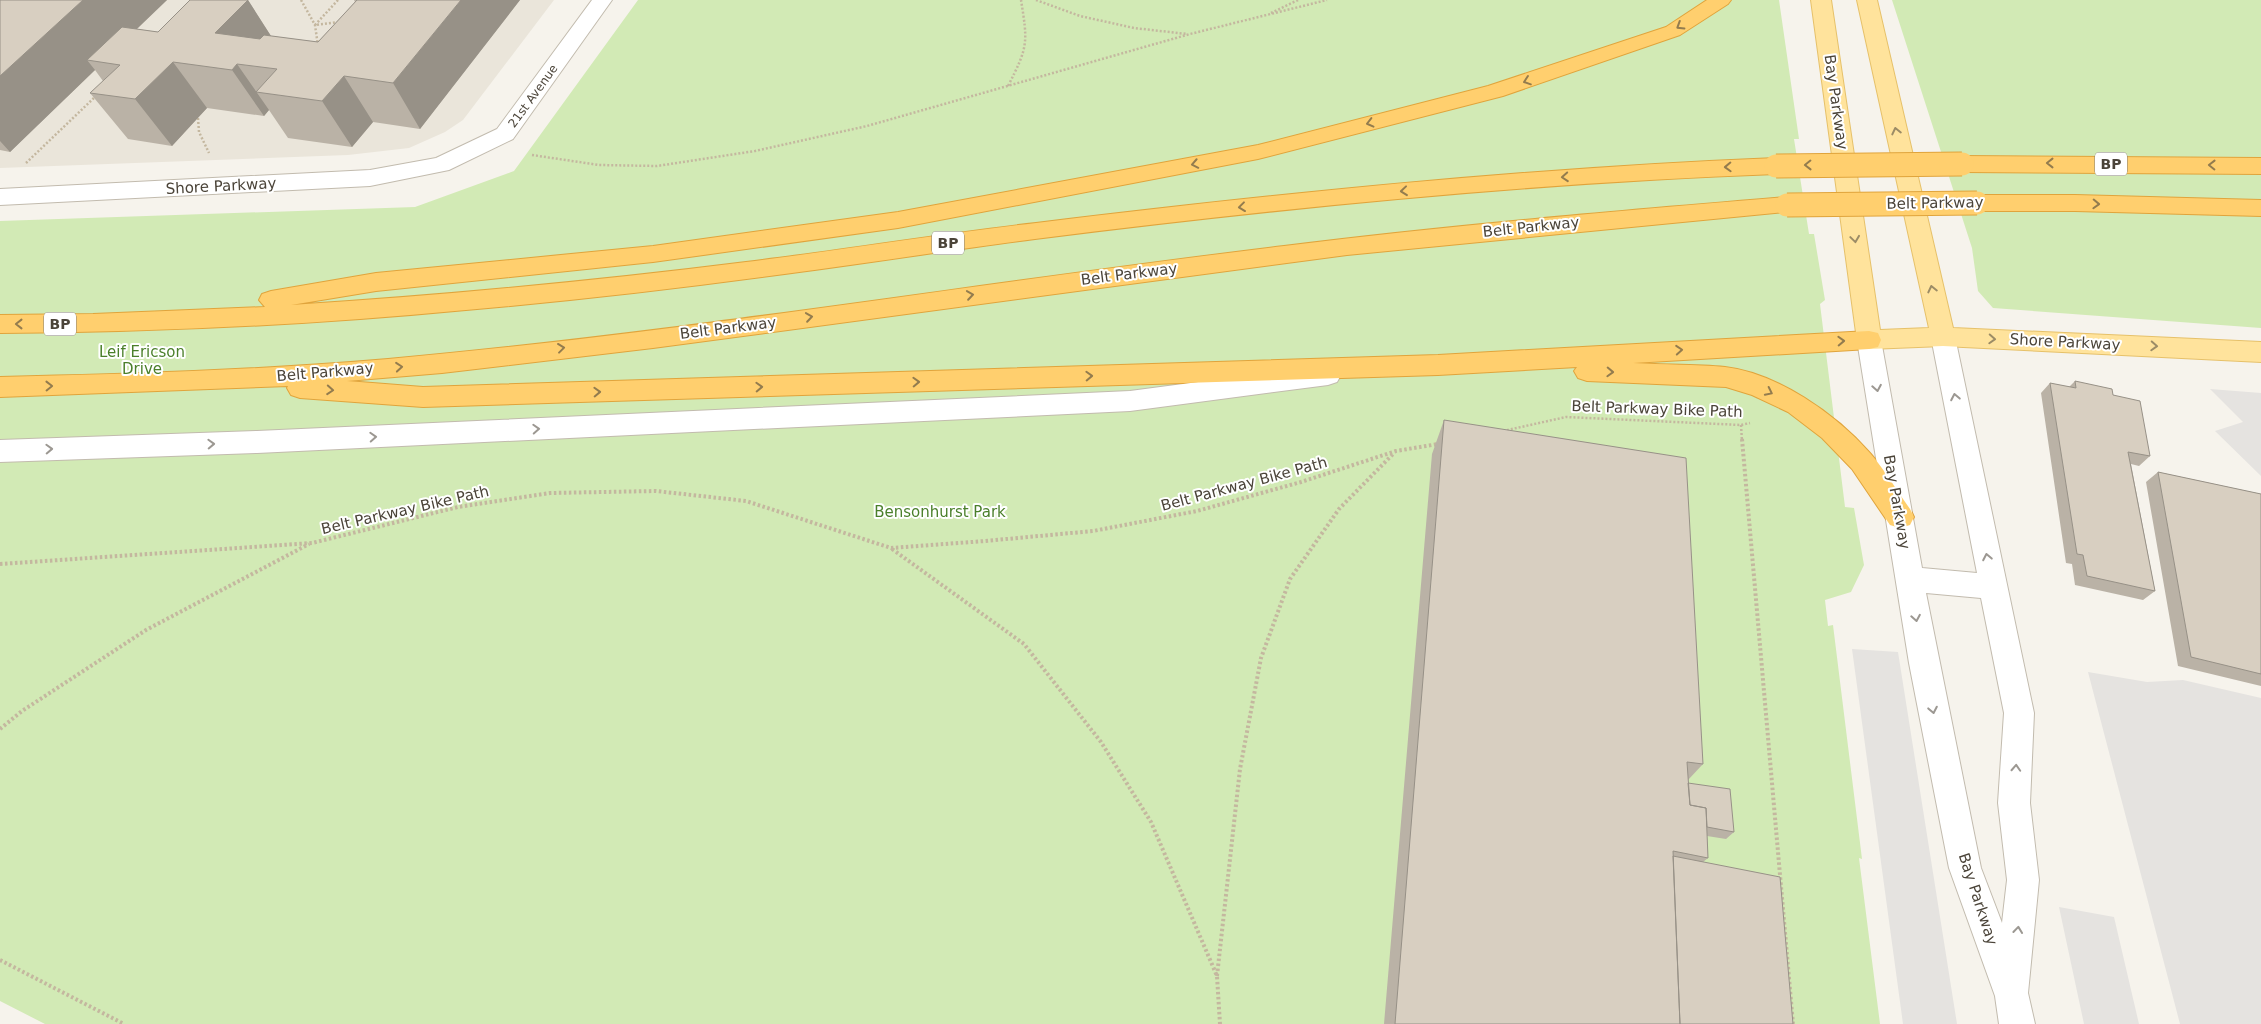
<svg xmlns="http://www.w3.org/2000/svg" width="2261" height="1024" viewBox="0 0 2261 1024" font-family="'DejaVu Sans',sans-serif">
  <rect width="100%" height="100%" fill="#f6f3ec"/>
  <path fill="#eae5da" d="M0 0H554L463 120 445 132 409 148 348 155 0 168Z"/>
  <path fill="#d2eab5" d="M638 0H1779L1799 139H1794L1809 234H1814L1825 300 1820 304 1845 507 1854 508 1864 565 1851 592 1825 600 1828 626 1833 625 1862 859 1859 858 1880 1024H45L0 1001V221L415 207 514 171Z
    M1892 0H2261V328L1993 308 1978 291 1972 248Z"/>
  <path fill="#e5e3e0" d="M2210 389 2261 393V476L2215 431 2243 422Z
    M1852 649 1898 652 1957 1024H1903Z
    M2088 672 2147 682 2183 680 2261 698V1024H2180Z
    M2059 907 2114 917 2139 1024H2084Z"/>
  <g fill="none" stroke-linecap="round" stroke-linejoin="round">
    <g stroke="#c2bbae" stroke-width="2">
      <path id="minor" d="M592 0H612L513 139 449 170 370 186 0 205V189L370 170 436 158 497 129Z
        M1943 328 1952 330 1955 337 2034 713 2030 803 2039 880 2028 993 2035 1024H1999L1995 996 1949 868 1909 663 1857 340 1860 333 1869 331 1878 333 1881 340 1922 568 1977 573 1931 337 1934 330ZM1926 593 1981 598 2004 713 1998 803 2007 880 2002 923 1981 868Z
        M1328 365 1337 368 1341 375 1337 382 1328 385 1130 411 257 453 0 462V440L257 431 1130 391Z"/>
    </g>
    <g stroke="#e6c16a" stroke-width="2">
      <path id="major" d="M1811 0H1831L1880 330 1929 328 1857 0H1877L1953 328 2261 342V362L1943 346 1869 349 1860 347 1857 340Z"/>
    </g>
    <g stroke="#e0a43c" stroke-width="2">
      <path id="highway" d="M1707 0H1731L1728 4 1680 35 1503 96 1258 159 898 228 653 262 376 291 291 305C443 295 595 281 746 262 843 250 940 234 1036 223 1282 193 1528 168 1776 158L1784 161 1787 166 1784 171 1776 174C1528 183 1281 208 1035 239 949 250 863 264 777 275 674 289 570 301 466 310 311 325 156 332 0 333V315L93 314 265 307 259 300 262 294 271 291 376 273 653 246 898 212 1258 145 1488 86 1666 27Z
        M1962 156 2261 158V174L1962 172 1954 169 1951 164 1954 159Z
        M1977 195H2075L2261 200V216L2075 211H1977L1969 209 1966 203 1969 197Z
        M1787 197 1795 199 1798 205 1795 211 1347 255 653 348 442 373 347 381 423 387 1438 355 1869 331 1878 333 1881 340 1878 347 1869 349 1633 363C1663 365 1695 364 1725 367 1777 373 1836 414 1870 453 1885 470 1897 491 1910 509L1914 517 1910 525 1900 528 1890 525 1852 469 1822 438 1788 412 1752 395 1726 387 1587 381 1578 378 1574 371 1577 367 1438 375 423 407 300 398 291 395 287 388 288 386 0 397V377C129 374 259 370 388 359 688 332 985 282 1284 246 1451 225 1619 211 1787 197Z"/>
    </g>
    <path stroke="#c4b79f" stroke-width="2.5" stroke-dasharray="2 2" stroke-linecap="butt" d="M301 0 315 25 318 46
      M338 0 315 25 339 22
      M1036 0 1080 16 1134 28 1187 34
      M1271 13 1298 0
      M1008 86C1028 47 1028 43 1021 0
      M198 118 199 132 209 153
      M532 155 599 165 657 166 755 151 867 126 1190 34 1327 0
      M26 163 96 96
      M1741 425 1742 441
      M1503 431 1566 417 1741 425 1750 423"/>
    <path stroke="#c4b79f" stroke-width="4" stroke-dasharray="2.5 2.5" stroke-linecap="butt" d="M1742 439 1793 1024
      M892 549 1024 644 1101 742 1151 822 1217 976 1220 1024
      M0 564 312 543 458 507 550 493 656 491 746 501 891 548 985 541 1093 531 1197 511 1301 482 1396 451 1438 444
      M0 729 22 711 146 630 309 544
      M0 960 124 1024
      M1217 976 1240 769 1261 658 1290 579 1339 509 1394 453"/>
    <use href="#minor" fill="#fff" fill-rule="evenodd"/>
    <use href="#major" fill="#ffe39c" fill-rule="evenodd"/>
    <use href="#highway" fill="#ffcf6e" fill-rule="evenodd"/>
    <g stroke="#e0a43c" stroke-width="25" stroke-linecap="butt">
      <path id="highway-bridge" d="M1776 166 1962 164
        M1787 205 1977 203"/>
    </g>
    <use href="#highway-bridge" stroke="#ffcf6e" stroke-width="23"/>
  </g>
  <path fill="#bab2a6" d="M0 0H167L137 29 158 32 248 0 271 36 318 42 355 2 354 0H520L420 129 373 122 352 147 288 138 269 110 264 116 207 108 172 146 128 139 90 93 103 81 95 70 10 152 0 150Z
    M2075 381 2113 395 2150 456 2139 466 2131 464 2155 591 2143 600 2075 585 2072 564 2066 563 2041 393 2050 383 2069 387Z
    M1444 420 1703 764 1688 780V783L1734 832 1726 839 1707 836 1708 858 1703 862 1793 1024H1384L1432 454Z
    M2158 472 2261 494V686L2178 666 2146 482Z"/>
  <path fill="#979187" d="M83 0H167L102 62 87 60 95 70 10 152 0 141V76Z
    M248 0 278 47 237 64 269 110 264 116 232 70 215 33Z
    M461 0H520L420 129 393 83Z
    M173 62 207 108 172 146 135 99Z
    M344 76 373 122 352 147 322 101Z"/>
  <path fill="#d8cfc1" stroke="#979187" d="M0 0H83L0 76Z
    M190 0H248L215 33 260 39 264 35 318 42 357 0H461L393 83 344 76 322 101 256 92 277 69 237 64 232 70 173 62 135 99 90 93 120 65 87 60 122 27 158 32Z
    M2075 381 2112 389 2113 395 2140 401 2150 456 2128 452 2155 591 2087 576 2083 555 2077 554 2050 383 2076 388Z
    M1444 420 1686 458 1703 764 1687 762 1690 805 1706 808 1708 858 1673 851 1680 1024H1395Z
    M2158 472 2261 494V674L2191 657Z
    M1688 783 1730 789 1734 832 1707 827 1706 808 1690 805Z
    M1673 856 1780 877 1793 1024H1680Z"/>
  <defs><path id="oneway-chevron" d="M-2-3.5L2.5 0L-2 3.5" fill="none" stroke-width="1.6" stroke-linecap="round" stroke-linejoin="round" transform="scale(1.25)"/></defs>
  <g stroke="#937c4e">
    <use href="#oneway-chevron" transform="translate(1680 26) rotate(148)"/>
    <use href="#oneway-chevron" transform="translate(1527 81) rotate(161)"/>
    <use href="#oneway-chevron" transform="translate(1370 123) rotate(166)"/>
    <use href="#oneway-chevron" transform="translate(2050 163) rotate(180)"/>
    <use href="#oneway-chevron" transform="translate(1195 164) rotate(169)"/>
    <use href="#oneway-chevron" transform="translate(1808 165) rotate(179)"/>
    <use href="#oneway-chevron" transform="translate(2212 165) rotate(-179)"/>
    <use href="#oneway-chevron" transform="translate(1728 167) rotate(178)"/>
    <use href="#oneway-chevron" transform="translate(1565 177) rotate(176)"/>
    <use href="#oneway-chevron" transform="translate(1404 191) rotate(174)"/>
    <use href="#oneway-chevron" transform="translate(2096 204) rotate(2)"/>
    <use href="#oneway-chevron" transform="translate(1242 207) rotate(173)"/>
    <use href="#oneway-chevron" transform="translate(970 295) rotate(-8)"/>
    <use href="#oneway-chevron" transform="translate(809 317) rotate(-8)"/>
    <use href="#oneway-chevron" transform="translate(19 324) rotate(-180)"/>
    <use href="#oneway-chevron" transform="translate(1841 341) rotate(-2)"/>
    <use href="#oneway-chevron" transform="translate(561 348) rotate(-7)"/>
    <use href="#oneway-chevron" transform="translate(1679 350) rotate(-4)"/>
    <use href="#oneway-chevron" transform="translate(399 367) rotate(-5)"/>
    <use href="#oneway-chevron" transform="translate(1610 372) rotate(2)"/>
    <use href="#oneway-chevron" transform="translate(1089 376) rotate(-2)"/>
    <use href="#oneway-chevron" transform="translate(916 382) rotate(-2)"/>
    <use href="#oneway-chevron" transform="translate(49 386) rotate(-1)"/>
    <use href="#oneway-chevron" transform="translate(759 387) rotate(-2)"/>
    <use href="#oneway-chevron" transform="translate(330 390) rotate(4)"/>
    <use href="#oneway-chevron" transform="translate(597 392) rotate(-2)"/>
    <use href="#oneway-chevron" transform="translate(1769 392) rotate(26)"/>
  </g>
  <g stroke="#9c8c66">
    <use href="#oneway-chevron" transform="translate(1896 131) rotate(-103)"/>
    <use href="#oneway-chevron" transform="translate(1855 239) rotate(82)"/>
    <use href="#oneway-chevron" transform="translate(1932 289) rotate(-103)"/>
    <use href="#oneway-chevron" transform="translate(1992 339) rotate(3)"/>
    <use href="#oneway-chevron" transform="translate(2154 346) rotate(3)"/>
  </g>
  <g stroke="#9c9892">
    <use href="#oneway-chevron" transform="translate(1877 388) rotate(80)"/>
    <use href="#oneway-chevron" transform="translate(1955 397) rotate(-101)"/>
    <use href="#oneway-chevron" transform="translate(536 429) rotate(-3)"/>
    <use href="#oneway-chevron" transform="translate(373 437) rotate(-3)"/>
    <use href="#oneway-chevron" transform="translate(211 444) rotate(-2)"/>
    <use href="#oneway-chevron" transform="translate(49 449) rotate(-2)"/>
    <use href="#oneway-chevron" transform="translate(1987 557) rotate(-101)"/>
    <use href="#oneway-chevron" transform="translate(1916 618) rotate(80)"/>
    <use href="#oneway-chevron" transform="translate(1933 710) rotate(79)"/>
    <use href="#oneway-chevron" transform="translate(2016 768) rotate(-87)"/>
    <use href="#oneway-chevron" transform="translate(2018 930) rotate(-84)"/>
  </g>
  <g text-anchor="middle" stroke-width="4" stroke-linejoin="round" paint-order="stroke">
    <g font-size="12" fill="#4b4439" stroke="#fff">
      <text transform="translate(533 96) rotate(-54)" y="4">21st Avenue</text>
    </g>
    <g fill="#fff" stroke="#817c74" stroke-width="1">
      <rect x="2095" y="152.5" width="32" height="23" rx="4"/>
      <rect x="932" y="231.5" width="32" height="23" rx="4"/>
      <rect x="44" y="312.5" width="32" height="23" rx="4"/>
    </g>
    <g font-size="14" font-weight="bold" fill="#4b4439">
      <text x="2111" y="169">BP</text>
      <text x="948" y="248">BP</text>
      <text x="60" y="329">BP</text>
    </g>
    <g font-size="15" fill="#4b4439" stroke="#fff">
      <text transform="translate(1836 102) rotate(82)" y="5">Bay Parkway</text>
      <text transform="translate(221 186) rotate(-3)" y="5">Shore Parkway</text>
      <text transform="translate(1935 203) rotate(-1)" y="5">Belt Parkway</text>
      <text transform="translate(1531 227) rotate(-6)" y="5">Belt Parkway</text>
      <text transform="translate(1129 274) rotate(-7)" y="5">Belt Parkway</text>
      <text transform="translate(728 328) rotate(-7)" y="5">Belt Parkway</text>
      <text transform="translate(2065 342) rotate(3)" y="5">Shore Parkway</text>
      <text transform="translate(325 372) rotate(-5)" y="5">Belt Parkway</text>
      <text transform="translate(1657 409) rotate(2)" y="5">Belt Parkway Bike Path</text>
      <text transform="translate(1244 484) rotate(-15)" y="5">Belt Parkway Bike Path</text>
      <text transform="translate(1897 502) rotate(80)" y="5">Bay Parkway</text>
      <text transform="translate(405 510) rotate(-13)" y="5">Belt Parkway Bike Path</text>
      <text transform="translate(1978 899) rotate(72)" y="5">Bay Parkway</text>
    </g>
    <g font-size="15" fill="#4a7f2a" stroke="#fff">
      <text x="142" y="357">Leif Ericson<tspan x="142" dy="17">Drive</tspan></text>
      <text x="940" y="517">Bensonhurst Park</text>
    </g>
  </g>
</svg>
